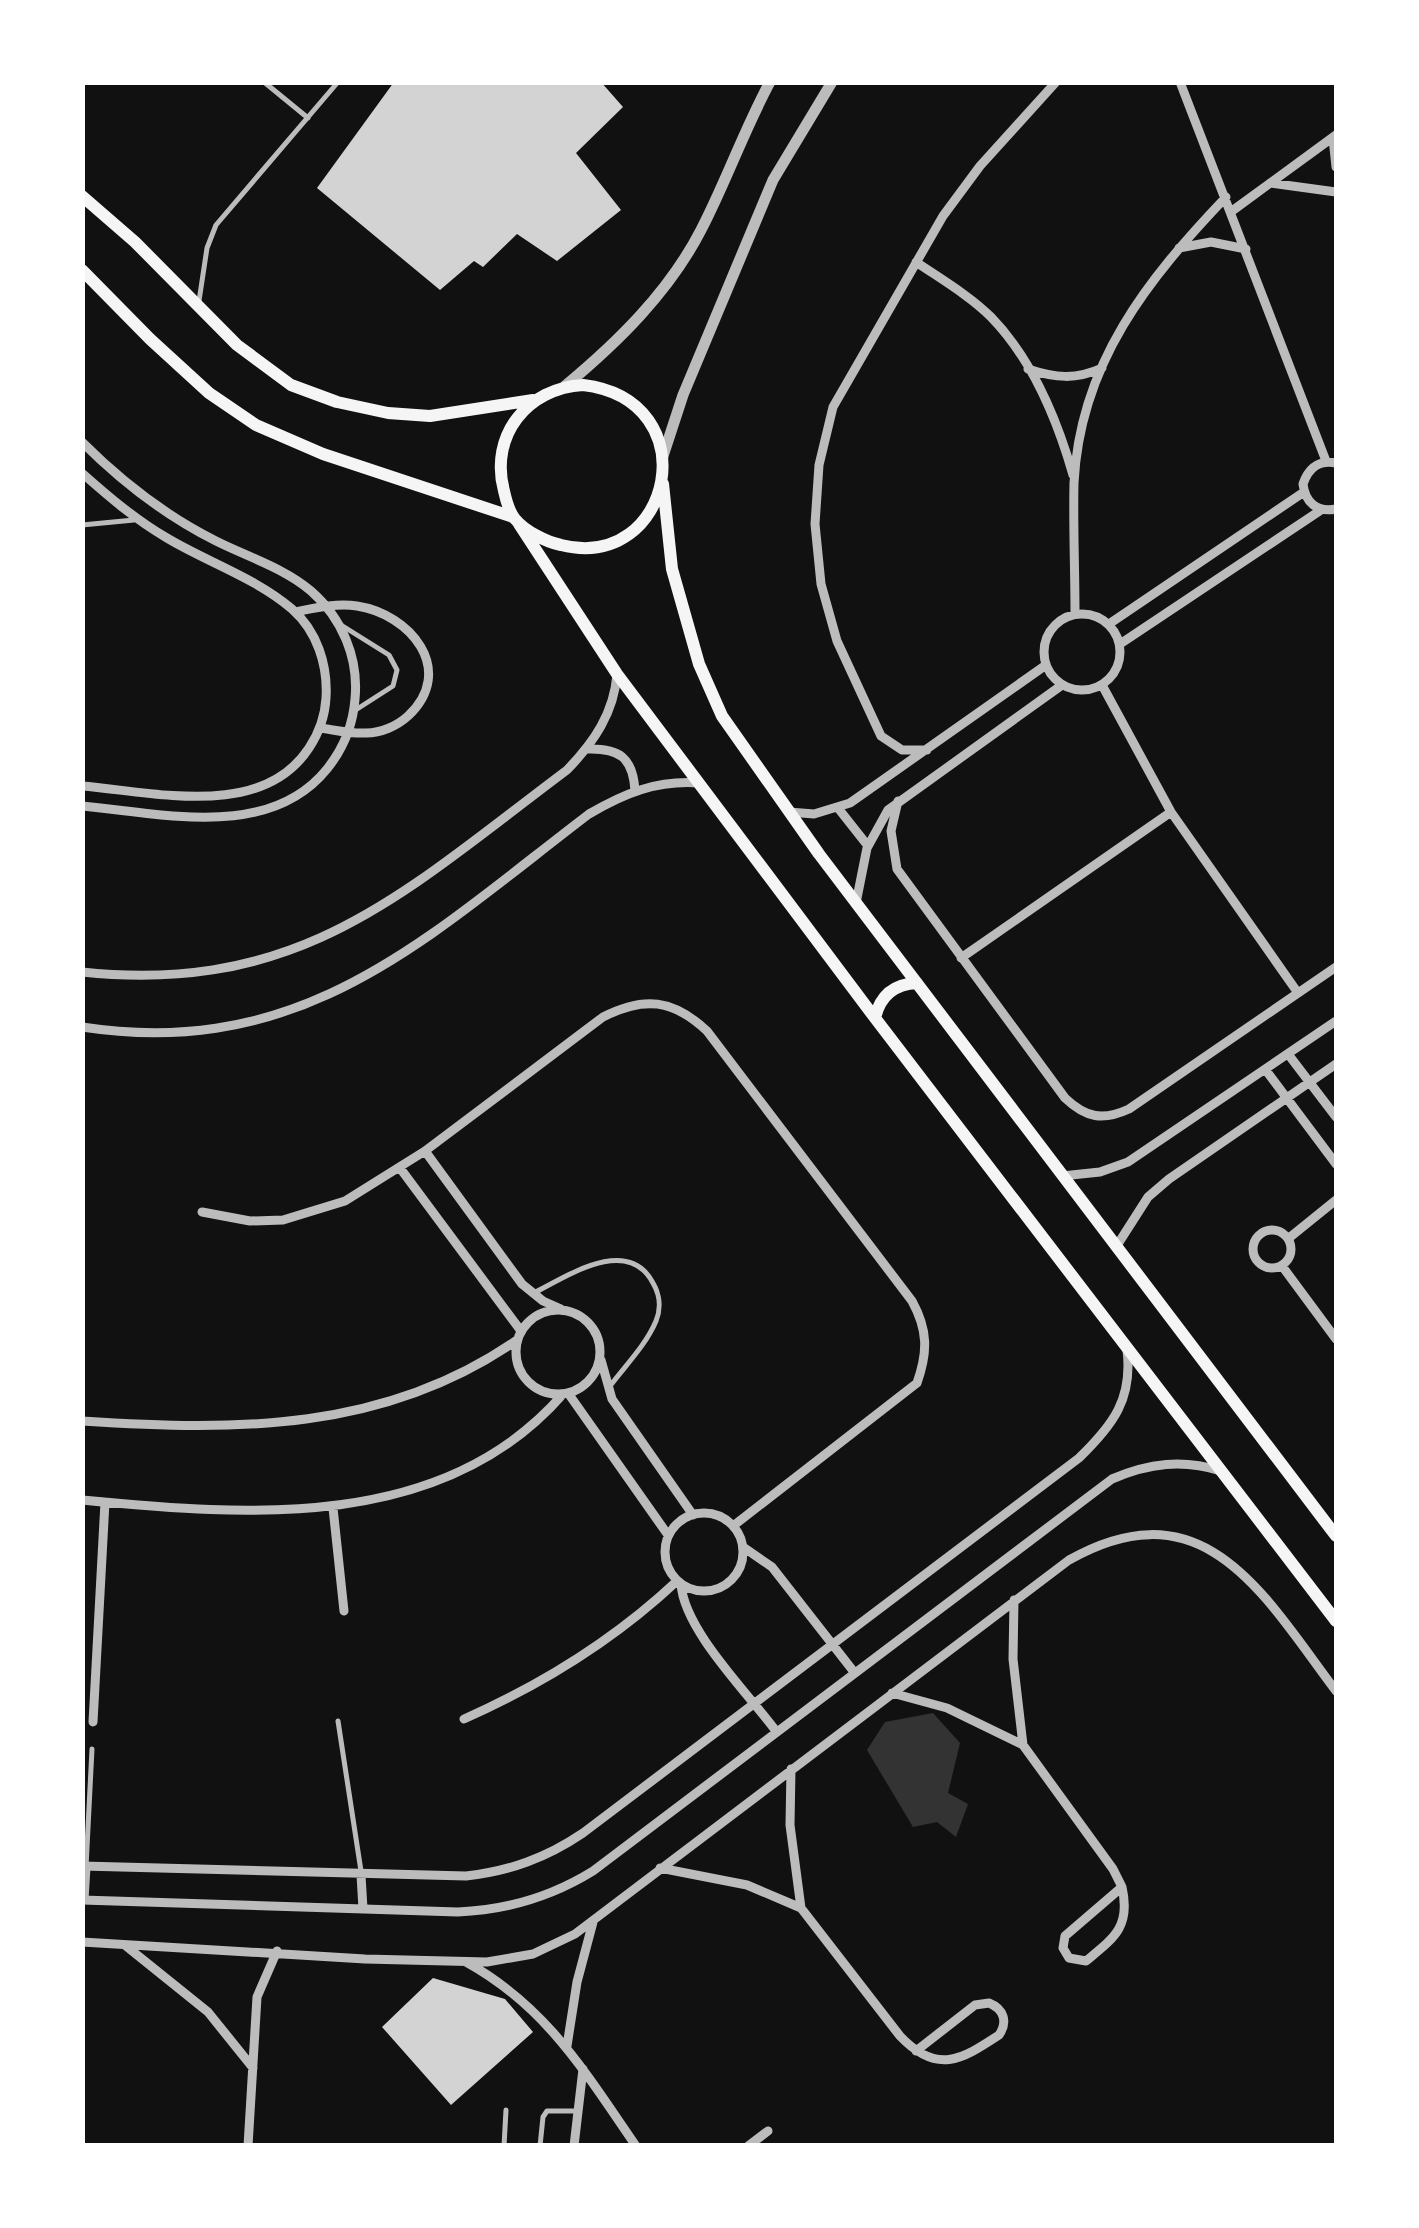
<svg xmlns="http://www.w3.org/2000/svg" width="1419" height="2228" viewBox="0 0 1419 2228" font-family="Lato,sans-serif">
  <rect width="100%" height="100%" fill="#111"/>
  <path fill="#333" d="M933 1713 960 1743 948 1793 968 1804 956 1837 937 1822 913 1827 867 1750 885 1722Z"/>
  <path fill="#d3d3d3" d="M394 82H601L623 107 576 153 621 210 557 261 517 234 483 267 474 261 440 290 317 188Z
    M433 1978 505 1999 533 2032 451 2105 382 2027Z"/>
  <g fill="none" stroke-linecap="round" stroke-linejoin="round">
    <path stroke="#bcbcbc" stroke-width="5" d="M264 82 308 118
      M199 301 207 248 216 225 338 82
      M82 525 134 520
      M341 625 389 655 397 670 393 686 354 711
      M534 1293C567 1276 628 1235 653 1283 660 1295 661 1309 656 1321 646 1345 625 1366 610 1386
      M338 1721 361 1871
      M86 1867 92 1749
      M504 2146 506 2110
      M540 2146 543 2117 547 2111H577"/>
    <path stroke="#bcbcbc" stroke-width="9" d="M1180 82 1326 461
      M1333 138 1336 167
      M1270 183 1336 192
      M1232 211 1336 135
      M1179 248 1211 242 1246 249
      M916 262C941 279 970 296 991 317 1032 359 1057 419 1073 475
      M1028 369C1055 378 1076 380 1102 368
      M82 442C122 482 166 516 216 541 248 557 284 568 311 591 342 618 359 658 355 699 353 725 343 749 327 769 269 841 162 813 82 806
      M1336 463C1319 460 1309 467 1303 484 1305 502 1317 513 1336 509
      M82 473C109 497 136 520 167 538 207 562 256 578 292 609 317 631 328 665 326 698 325 716 319 733 309 748 262 820 155 792 82 786
      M295 612C315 608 336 603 357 606 410 614 457 670 408 716 397 726 381 733 366 733 351 734 335 730 320 728
      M1075 613C1075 570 1073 526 1074 483 1080 363 1148 279 1226 197
      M1044 652a38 38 0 1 1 76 0a38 38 0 1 1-76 0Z
      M1109 624 1304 492
      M1120 644 1321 510
      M1102 685 1171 812 1298 993
      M587 749C619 748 633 757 635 791
      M927 750H902L881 736 837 641 821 584 815 524 819 465 833 407 943 216 980 166 1056 82
      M898 801 891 831 897 869 1065 1098C1086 1118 1103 1121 1129 1109L1336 967
      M838 808 868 846
      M789 812 814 814 850 803 1046 665
      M856 903 867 848 888 810 1062 685
      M961 958 1171 812
      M82 972C302 995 404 892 567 770 594 742 614 713 617 674
      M82 1027C304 1061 426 938 589 814 625 793 657 780 699 783
      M1288 1054 1336 1117
      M1265 1069 1336 1164
      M425 1151 522 1284 543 1301 561 1309
      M400 1168 521 1331
      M1062 1176 1100 1172 1128 1162 1336 1021
      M202 1212 250 1221 283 1220 345 1201 425 1151 603 1017C644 996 673 999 707 1031L912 1301C928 1330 928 1352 917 1383L733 1526
      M1253 1249a19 19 0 1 1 38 0a19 19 0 1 1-38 0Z
      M1289 1238 1336 1200
      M1116 1247 1148 1197 1169 1179 1336 1064
      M1282 1266 1336 1339
      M516 1352a42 42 0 1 1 84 0a42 42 0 1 1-84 0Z
      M601 1360 612 1399 693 1515
      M568 1393 668 1535
      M82 1421C236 1431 385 1432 517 1340
      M82 1500C248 1516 443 1532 563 1394
      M333 1508 344 1611
      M665 1552a39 39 0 1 1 78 0a39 39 0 1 1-78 0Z
      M743 1547 772 1567 854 1672
      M681 1584C684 1630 748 1693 776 1731
      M1014 1600 1013 1659 1023 1745
      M892 1693 947 1708 1023 1745 1113 1869 1122 1887 1065 1936 1063 1948 1069 1958 1086 1961C1114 1938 1131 1927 1122 1887
      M464 1719C543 1684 613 1641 677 1581
      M93 1722 105 1502
      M791 1769 790 1825 801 1908
      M82 1866 466 1876C510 1871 546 1858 583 1833L1079 1458C1113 1425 1133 1399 1127 1350
      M660 1868 747 1885 801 1908 900 2036C937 2075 961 2060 999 2035 1008 2022 1004 2009 989 2003L975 2005 916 2051
      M361 1875 363 1909
      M82 1900 458 1912C508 1910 551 1897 593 1871L1112 1479C1149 1463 1183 1459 1221 1471
      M84 1900 86 1867
      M82 1942 365 1959 487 1962 533 1954 575 1934 1069 1560C1205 1483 1265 1597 1336 1691
      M126 1946 208 2012 253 2068
      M466 1962C546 2006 585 2072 636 2146
      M567 2046 577 1982 593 1922
      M248 2146 257 1997 277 1951
      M574 2146 583 2069
      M748 2146 768 2131"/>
    <path stroke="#bcbcbc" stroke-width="11" d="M565 386C618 342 669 292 701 230 726 182 744 130 770 82
      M663 456 683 395 773 180 832 82"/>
    <path stroke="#f5f5f5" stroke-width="12" d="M82 196 135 242 237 345 291 385 337 402 388 413 430 416 533 400
      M82 270 150 339 209 393 256 425 323 454 513 517
      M583 385C709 400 673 573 561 545 546 542 525 531 515 519 509 512 506 500 504 491 489 435 528 388 583 385Z
      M663 484 672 569 699 664 722 716 819 854 1336 1536
      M519 524 617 674 875 1018 1336 1621
      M875 1018C880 996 894 984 917 983"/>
  </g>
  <rect width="1419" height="2228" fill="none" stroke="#ffffff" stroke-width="170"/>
</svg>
